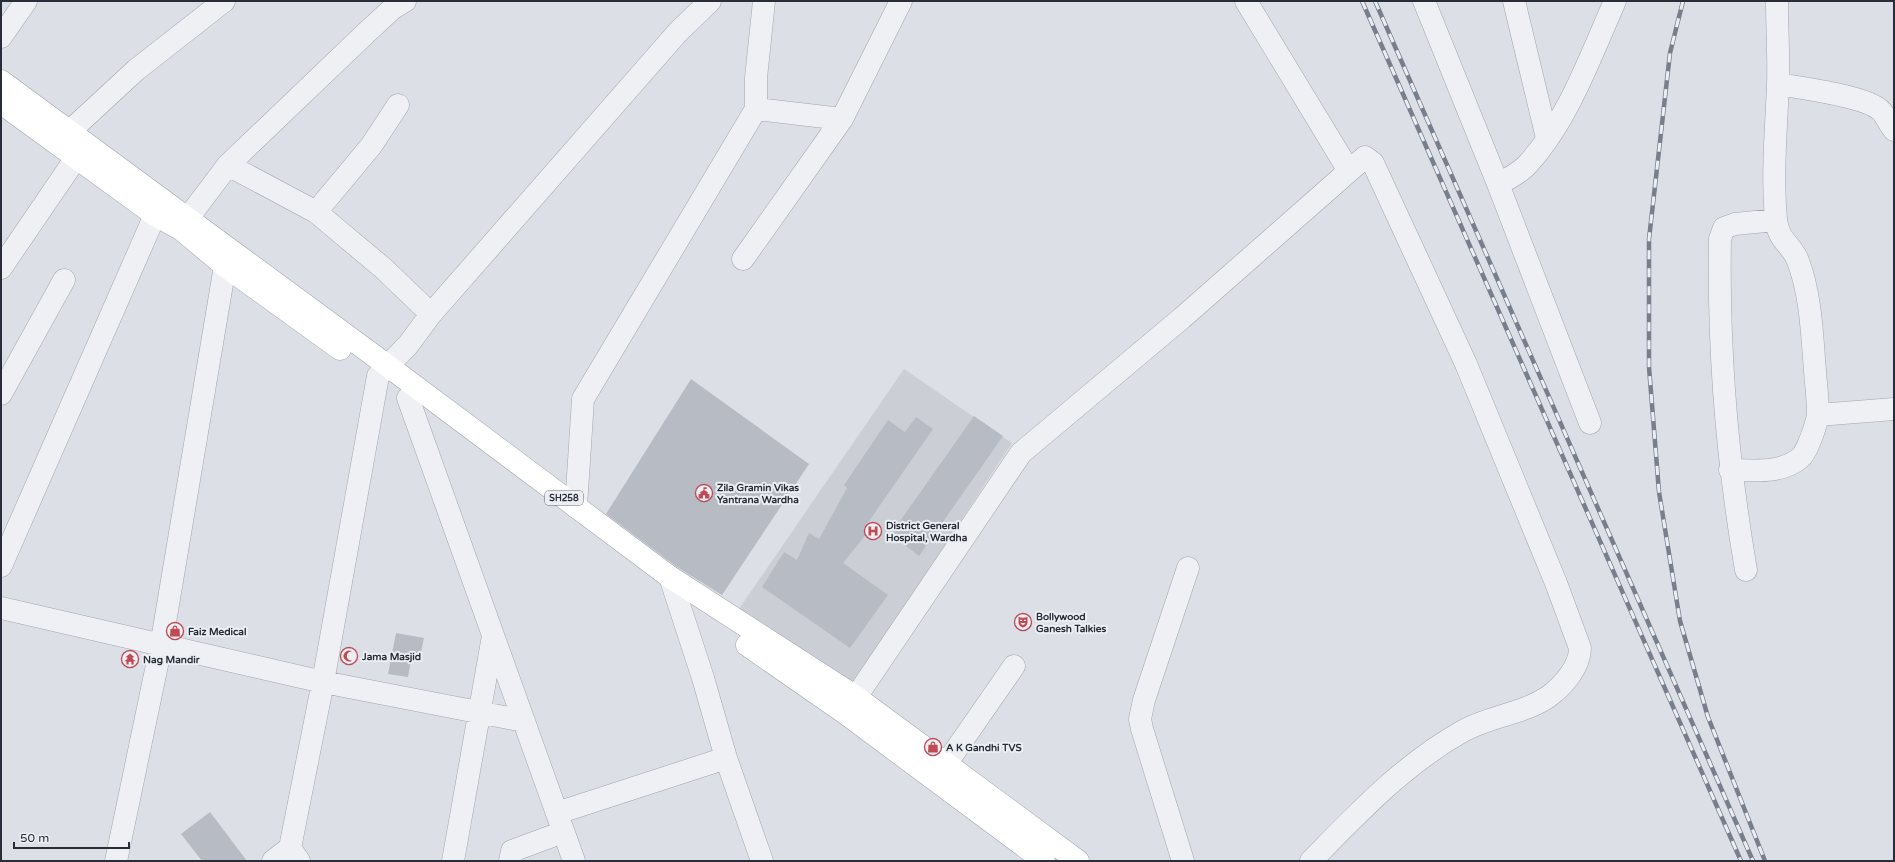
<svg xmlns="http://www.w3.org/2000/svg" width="1895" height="862" viewBox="0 0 1895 862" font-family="'Varela Round',sans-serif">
  <rect width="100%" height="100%" fill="#dcdfe5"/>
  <path fill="#cbced5" d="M904 369 1012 443 843 699 732 619Z"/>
  <path fill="#b7bbc4" d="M691 379 809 464 722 595 677 567 606 514Z
    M974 416 1003 436 919 556 891 534Z
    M916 417 933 429 867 524 872 527 843 563 888 595 850 648 762 587 784 552 797 560 809 533 819 539 847 488 844 485 888 420 905 432Z
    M396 633 424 638 420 657 412 655 408 677 388 674Z
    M210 812 247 861H202L181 834Z"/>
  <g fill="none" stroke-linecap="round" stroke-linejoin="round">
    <g stroke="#a2a6ae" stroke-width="23">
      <path id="minor" d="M764 1 756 78V109L842 119
        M1246 1 1349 171
        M1424 1 1498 184 1590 423
        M1514 1 1547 138
        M1 37 26 1
        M1778 84C1801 88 1865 96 1880 110 1885 114 1889 124 1894 130
        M70 131 136 70 224 1
        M228 165 316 212 383 268 431 314
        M1498 184C1508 179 1518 174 1526 166 1567 123 1591 55 1615 1
        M316 212 371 146 398 105
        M188 218 228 165 365 34 392 9 405 1
        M743 259 842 119 901 1
        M1 268 76 158
        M1 394 64 280
        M408 398 574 861
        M1818 415 1894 409
        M1730 470C1754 470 1781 474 1800 458 1807 453 1817 423 1818 414 1818 400 1816 385 1815 371 1812 335 1811 295 1798 261 1792 244 1778 242 1776 219 1772 175 1776 130 1778 86 1779 58 1777 29 1777 1
        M576 507 583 399 756 109
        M1 566 155 215
        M1746 570C1727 460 1718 350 1720 239L1724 228 1735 224 1776 220
        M670 577 703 678 726 758 762 861
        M1 608 323 682 524 721
        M856 697 1021 453 1182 318 1365 157 1373 163 1466 364 1556 583 1580 648C1580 667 1563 686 1548 697 1522 714 1490 716 1463 731 1404 764 1358 813 1311 861
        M946 764 1014 666
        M557 813 726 758
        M116 861 161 646 225 266
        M273 861 290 848
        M299 861 290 848 323 682 378 376 408 345 431 314 678 32 710 1
        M453 861 493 636
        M510 861 512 851 563 832
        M1183 861 1142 729 1140 719 1144 700 1188 568"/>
    </g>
    <g stroke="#9da3af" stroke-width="23">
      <path id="major" d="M1 81 388 366 670 577 856 697 1078 861
        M1 103 155 215 182 230 225 266 340 349
        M747 645 845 713 1044 861"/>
    </g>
    <use href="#minor" stroke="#eef0f3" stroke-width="22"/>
    <use href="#major" stroke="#fff" stroke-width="22"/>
    <g stroke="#777e8c" stroke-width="4.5">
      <path id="rail" d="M1362 1 1741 861
        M1375 1 1753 861
        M1683 1 1670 53 1649 239V367L1659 492 1680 621 1708 717 1765 861"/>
    </g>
    <use href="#rail" stroke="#ebeef3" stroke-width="3" stroke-dasharray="9" stroke-linecap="butt"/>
  </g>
  <defs>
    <g id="civic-ring" transform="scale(0.9)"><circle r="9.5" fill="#ebeef3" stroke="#bf4c55" stroke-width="1.5"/><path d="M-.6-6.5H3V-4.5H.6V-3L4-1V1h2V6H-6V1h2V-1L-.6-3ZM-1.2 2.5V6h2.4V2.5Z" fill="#bf4c55"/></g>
    <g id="hospital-ring" transform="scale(0.9)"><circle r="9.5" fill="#ebeef3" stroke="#bf4c55" stroke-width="1.5"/><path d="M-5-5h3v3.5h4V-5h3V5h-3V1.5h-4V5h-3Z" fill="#bf4c55"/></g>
    <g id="theatre-ring" transform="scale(0.9)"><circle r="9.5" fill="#ebeef3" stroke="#bf4c55" stroke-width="1.5"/><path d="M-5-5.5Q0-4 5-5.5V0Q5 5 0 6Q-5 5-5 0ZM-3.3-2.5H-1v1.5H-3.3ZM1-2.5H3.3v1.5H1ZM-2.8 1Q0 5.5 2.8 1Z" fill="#bf4c55"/></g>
    <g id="shop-ring" transform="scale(0.9)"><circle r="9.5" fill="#ebeef3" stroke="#bf4c55" stroke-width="1.5"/><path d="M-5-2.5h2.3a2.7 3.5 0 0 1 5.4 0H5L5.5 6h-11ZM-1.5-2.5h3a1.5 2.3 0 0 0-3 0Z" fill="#bf4c55"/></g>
    <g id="mosque-ring" transform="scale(0.9)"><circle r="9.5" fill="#ebeef3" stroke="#bf4c55" stroke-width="1.5"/><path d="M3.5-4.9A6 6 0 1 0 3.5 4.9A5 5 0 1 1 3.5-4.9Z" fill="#bf4c55"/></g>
    <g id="temple-ring" transform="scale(0.9)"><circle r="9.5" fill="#ebeef3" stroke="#bf4c55" stroke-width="1.5"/><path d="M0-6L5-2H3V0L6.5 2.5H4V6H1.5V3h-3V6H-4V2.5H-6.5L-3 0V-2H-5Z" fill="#bf4c55"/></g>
  </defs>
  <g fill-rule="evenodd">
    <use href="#civic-ring" x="704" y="493"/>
    <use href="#hospital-ring" x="873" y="531"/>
    <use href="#theatre-ring" x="1023" y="622"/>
    <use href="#shop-ring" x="175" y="631"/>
    <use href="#mosque-ring" x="349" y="656"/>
    <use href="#temple-ring" x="130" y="659"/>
    <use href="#shop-ring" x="933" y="747"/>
  </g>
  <g text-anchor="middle" stroke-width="4" stroke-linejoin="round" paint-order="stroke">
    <rect fill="#ebeef3" stroke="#626771" stroke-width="1" x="545" y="491" width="38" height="14" rx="3"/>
    <g font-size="9" font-weight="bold" fill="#282d39">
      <text x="564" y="501">SH258</text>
    </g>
    <g font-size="10" font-weight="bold" fill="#282d39" stroke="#ebeef3" text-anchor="start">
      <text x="717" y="491">Zila Gramin Vikas<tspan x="717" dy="12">Yantrana Wardha</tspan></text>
      <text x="886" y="529">District General<tspan x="886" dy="12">Hospital, Wardha</tspan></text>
      <text x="1036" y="620">Bollywood<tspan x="1036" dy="12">Ganesh Talkies</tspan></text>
      <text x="188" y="635">Faiz Medical</text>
      <text x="362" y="660">Jama Masjid</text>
      <text x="143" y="663">Nag Mandir</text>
      <text x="946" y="751">A K Gandhi TVS</text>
    </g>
  </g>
  <rect width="1895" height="862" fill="none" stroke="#282d39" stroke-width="4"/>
  <path d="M14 842v6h115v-6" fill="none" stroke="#282d39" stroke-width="2"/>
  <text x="20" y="842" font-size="12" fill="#282d39" stroke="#ebeef3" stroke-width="3" paint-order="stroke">50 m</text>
</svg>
